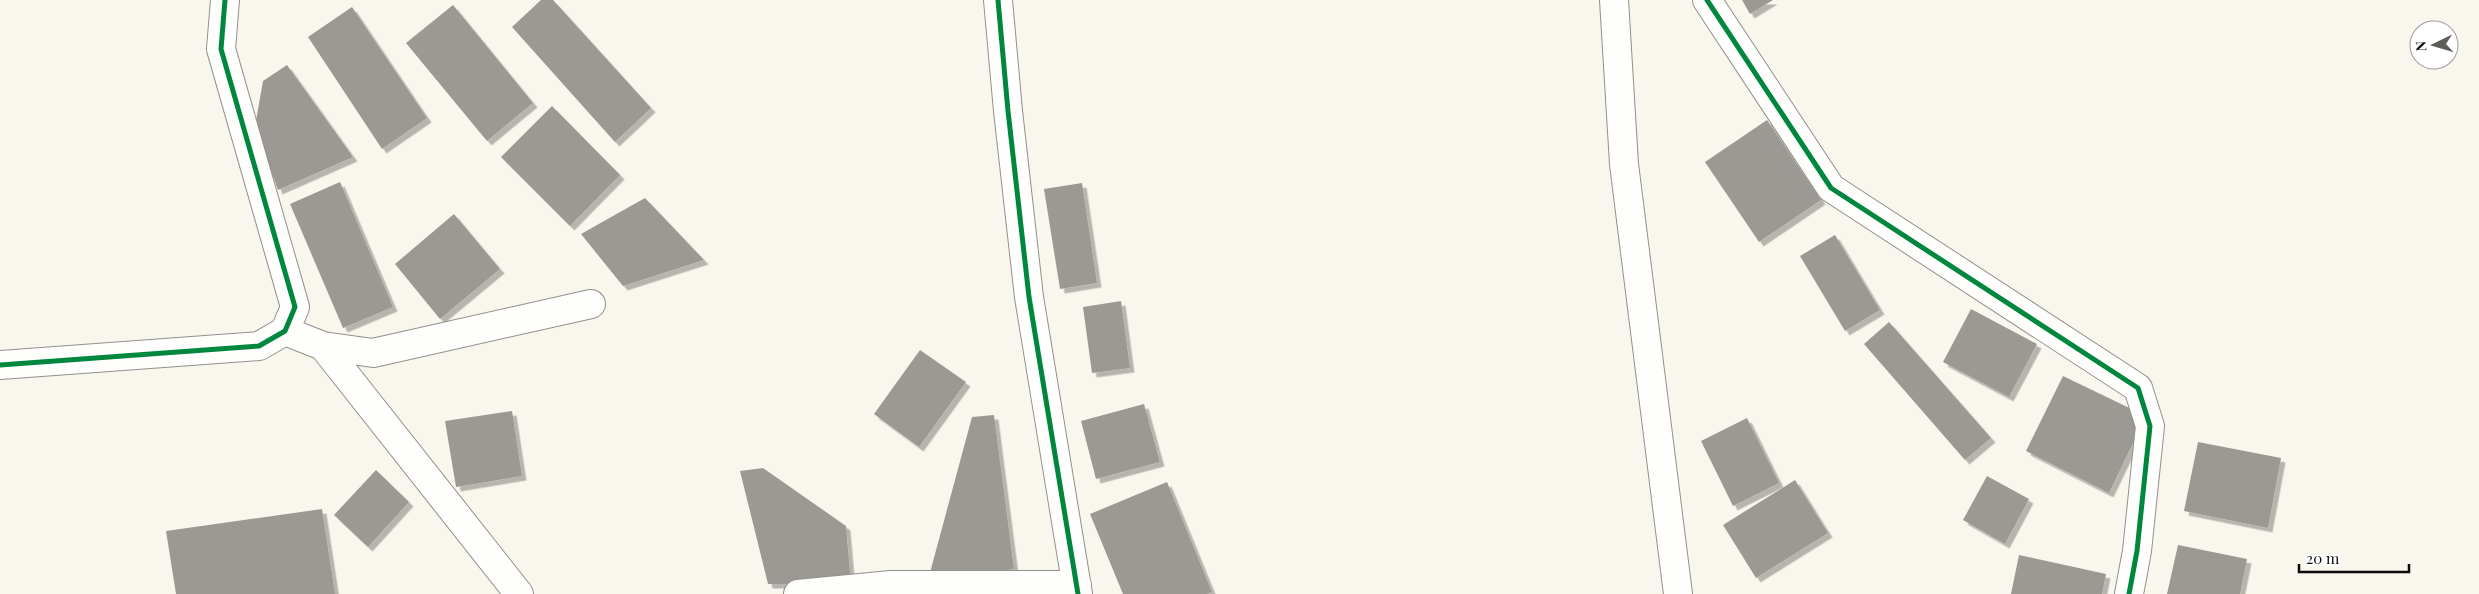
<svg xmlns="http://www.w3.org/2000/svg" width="2479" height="594" viewBox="0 0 2479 594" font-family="'Playfair Display',serif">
  <defs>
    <filter id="shadow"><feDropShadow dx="4.5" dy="4.5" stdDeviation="0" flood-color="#0004"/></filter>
  </defs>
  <rect width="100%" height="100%" fill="#f9f6ed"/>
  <path fill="#9c9894" filter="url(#shadow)" d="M541 0H553L651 108 615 142 512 27Z
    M1742 0H1773L1750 14Z
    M453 5 533 103 487 141 406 43Z
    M352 7 427 118 382 149 308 37Z
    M287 65 353 157 278 190 255 126 263 81Z
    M552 106 620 175 570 226 501 157Z
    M1767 120 1821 200 1759 242 1705 162Z
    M340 182 393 307 343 328 290 204Z
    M1082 183 1097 283 1060 289 1044 189Z
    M645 198 704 260 623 286 581 234Z
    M454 214 500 269 440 319 395 264Z
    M1835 235 1880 310 1845 331 1800 256Z
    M1121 301 1130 368 1092 373 1083 307Z
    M1971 309 2037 344 2009 397 1943 362Z
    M1889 322 1991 438 1965 460 1864 344Z
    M920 350 966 382 919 447 874 414Z
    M2063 376 2146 416 2109 493 2026 451Z
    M1144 404 1160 462 1096 479 1081 421Z
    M512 411 522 476 456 487 445 421Z
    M994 415 1014 569 928 580 972 417Z
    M1747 418 1779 483 1733 506 1701 441Z
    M2198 442 2281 458 2268 528 2184 511Z
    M763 468 846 526 851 584H768L740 471Z
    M376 470 409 502 368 547 334 515Z
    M1987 476 2029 499 2005 544 1963 520Z
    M1795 480 1828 533 1756 578 1723 525Z
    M1167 482 1212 592 1207 594H1123L1090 514Z
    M322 509 335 594H176L166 531Z
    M2178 545 2247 559 2240 594H2167Z
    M2019 555 2106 574 2102 594H2011Z"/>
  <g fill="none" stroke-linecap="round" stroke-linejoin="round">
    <g stroke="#92908c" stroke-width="30">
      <path id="street" d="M998 0 1008 111 1029 297 1078 594
        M1614 0 1624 164 1678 594
        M1707 0 1831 188 2138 388 2150 426 2137 551 2129 594
        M285 331 323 346 373 353 591 304
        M323 346 519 594
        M0 365 259 346 285 331 295 307 221 49 225 0
        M798 594 891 585H1077"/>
    </g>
    <use href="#street" stroke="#fefefc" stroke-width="28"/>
    <g stroke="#fff" stroke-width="8">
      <path id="cycleway" d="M998 0 1008 111 1029 297 1078 594
        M1707 0 1831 188 2138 388 2150 426 2137 551 2129 594
        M0 365 259 346 285 331 295 307 221 49 225 0"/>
    </g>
    <use href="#cycleway" stroke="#00873e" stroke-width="5"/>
  </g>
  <g transform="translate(2434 45) rotate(265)"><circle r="24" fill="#ffffff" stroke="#9d9d9d"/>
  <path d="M0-4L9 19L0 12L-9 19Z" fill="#5e5d59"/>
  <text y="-8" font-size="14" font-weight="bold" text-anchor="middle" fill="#0a0a0a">N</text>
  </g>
  <path d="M2299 564v8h110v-8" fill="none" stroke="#0a0a0a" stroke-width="2.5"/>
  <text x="2306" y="564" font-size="15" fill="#0a0a0a" stroke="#ffffff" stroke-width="4" paint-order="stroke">20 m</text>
</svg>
